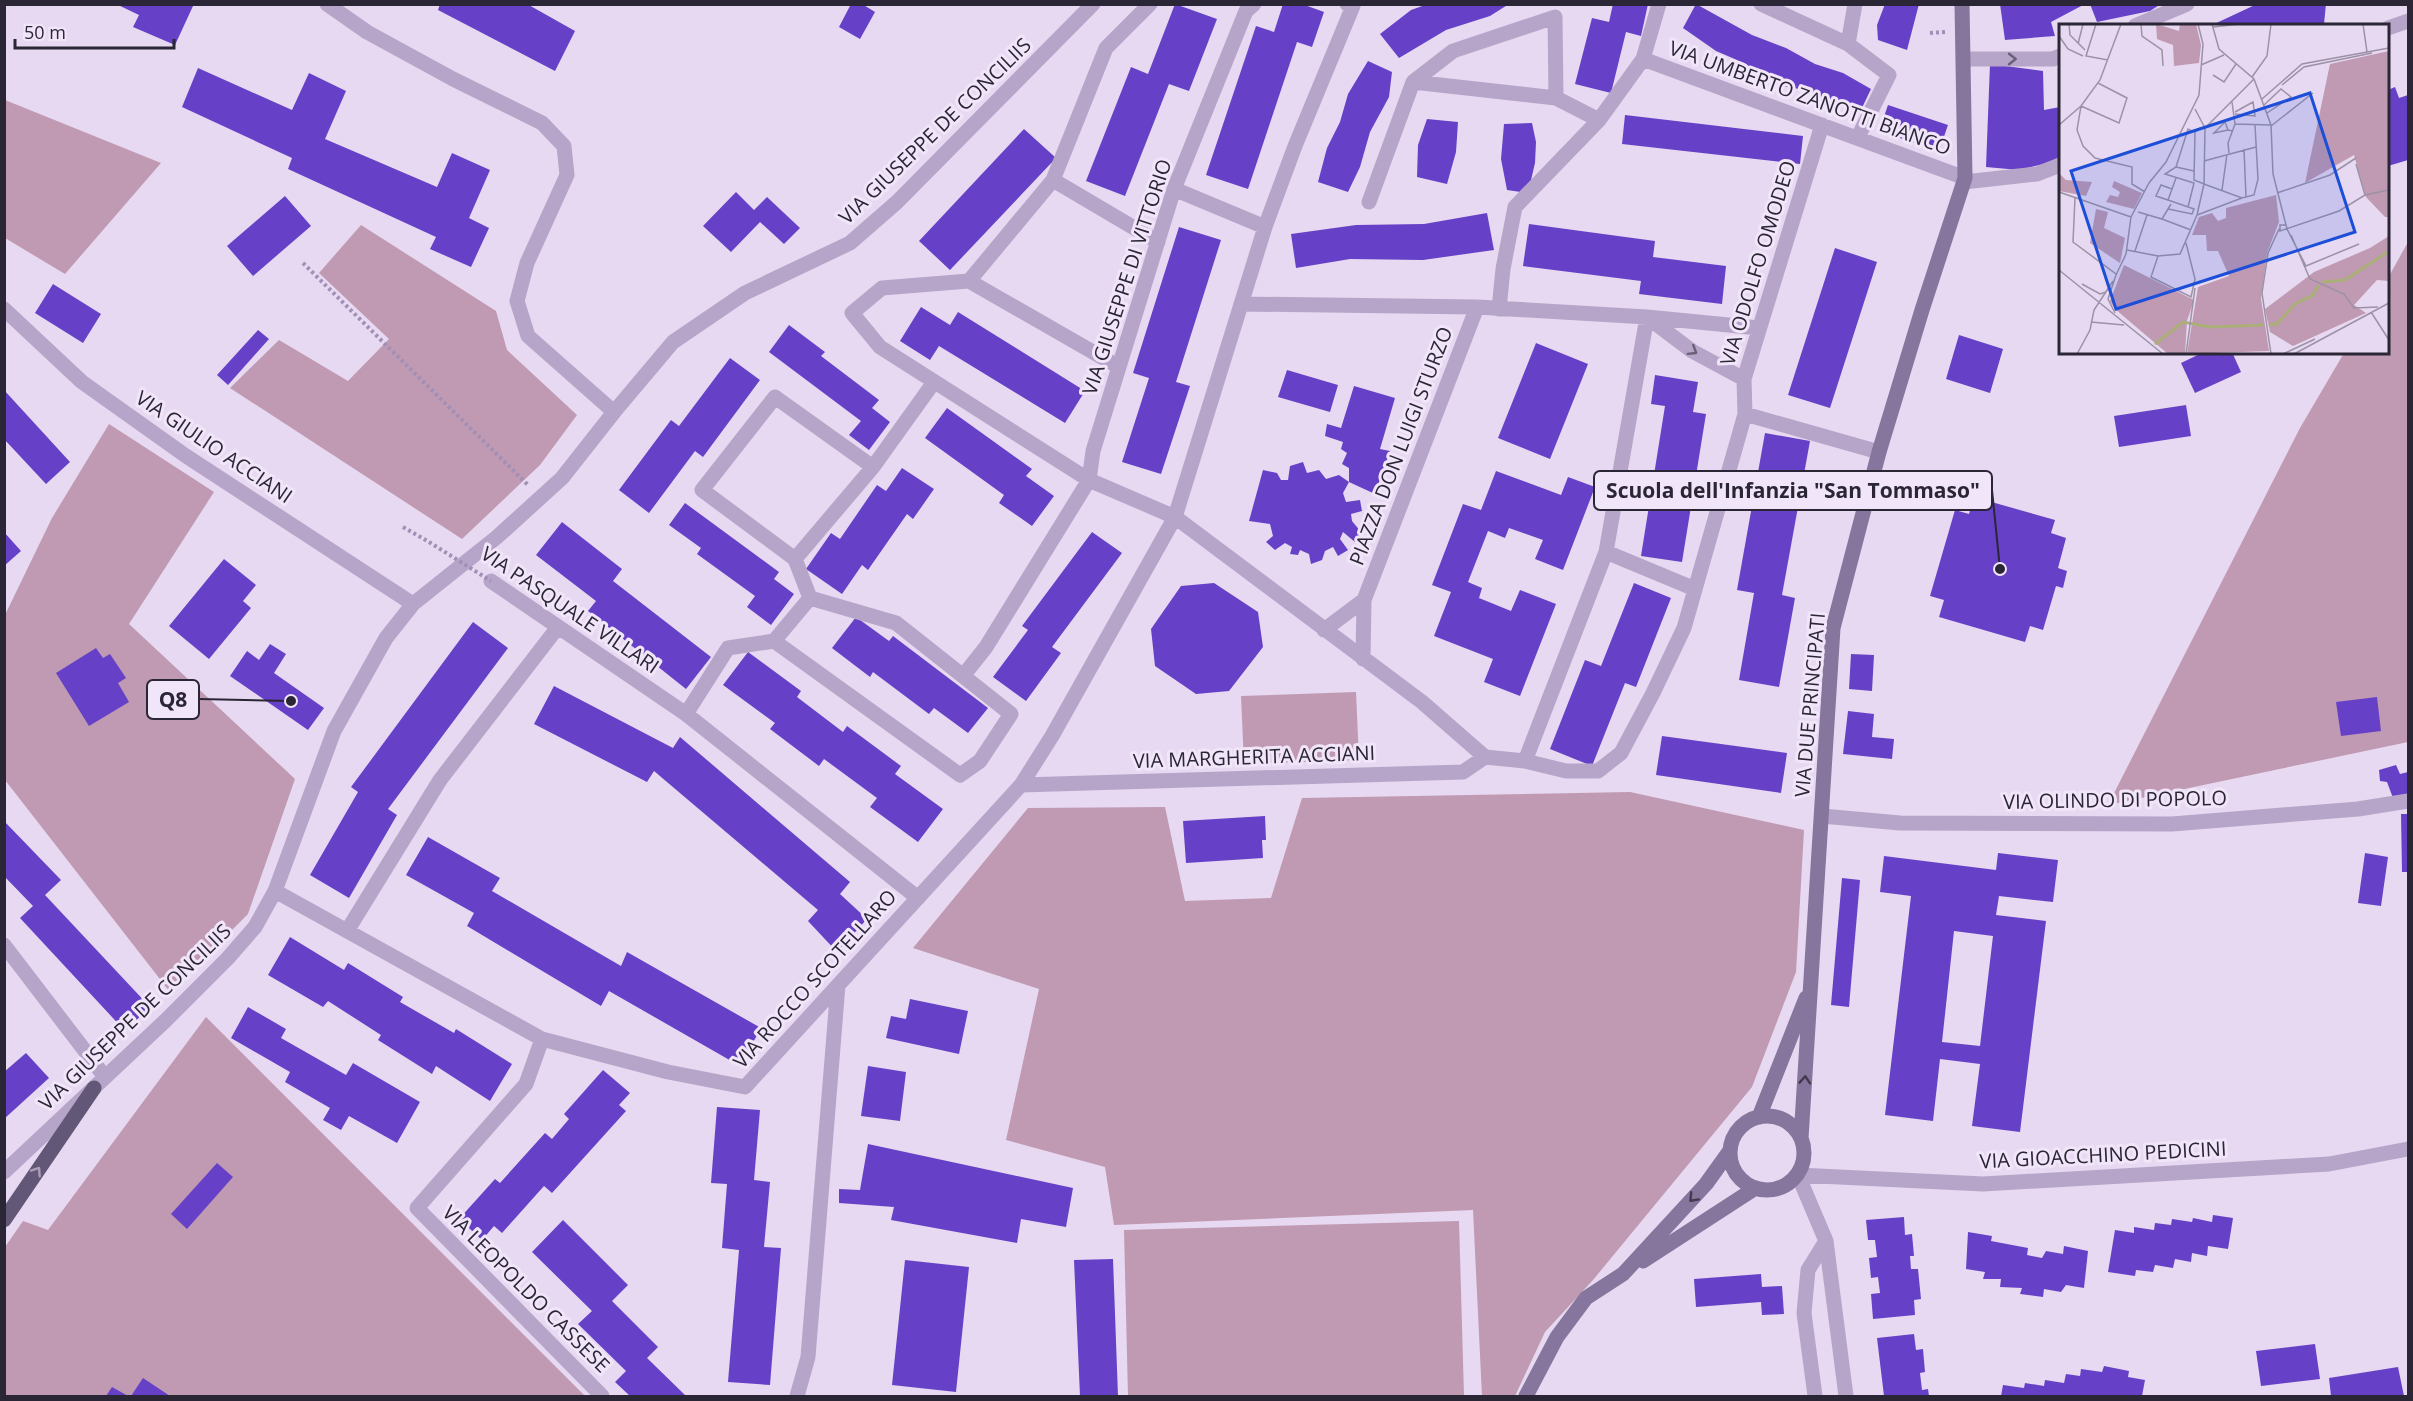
<svg xmlns="http://www.w3.org/2000/svg" width="2413" height="1401" viewBox="0 0 2413 1401" font-family="'Open Sans',sans-serif">
  <rect width="100%" height="100%" fill="#e7d9f1"/>
  <path fill="#c099b2" d="M5 100 161 163 65 274 5 238Z
    M361 225 496 311 507 350 577 415 540 465 462 539 230 388 279 340 348 381 389 339 319 273Z
    M2408 242V742L2108 805 2300 428 2344 353 2388 352V278Z
    M109 424 214 492 129 624 295 779 248 914 170 992 5 780 4 617 52 518Z
    M1356 692 1359 760 1244 764 1241 696Z
    M1630 792 1804 830 1796 972 1752 1087 1593 1280 1545 1332 1515 1396H1482L1473 1210 1114 1225 1105 1167 1006 1140 1039 989 913 948 1028 808 1165 807 1185 901 1271 898 1302 798Z
    M206 1017 585 1396H5V1247L23 1221 48 1230Z
    M1459 1221 1464 1396H1128L1124 1230Z"/>
  <path fill="#6641c7" fill-rule="evenodd" d="M116 4H191L193 6 175 45 133 27 139 15Z
    M440 4H527L575 31 555 71 438 10Z
    M851 4H862L875 12 860 39 839 27Z
    M1175 4 1217 19 1189 91 1169 84 1125 196 1086 181 1131 67 1148 74Z
    M1283 4H1302L1324 12 1312 47 1297 42 1248 189 1206 175 1256 26 1274 32Z
    M1428 4H1509L1490 16 1446 30 1399 58 1380 34 1411 10Z
    M1613 4H1648L1641 36 1626 32 1611 93 1575 84 1592 18 1609 22Z
    M1696 4 1752 35 1786 48 1815 64 1843 73 1871 89 1860 112 1804 90 1778 85 1744 63 1716 51 1683 28Z
    M1885 4H1919L1907 50 1878 40 1877 25Z
    M2000 4H2085L2051 22 2055 36 2005 40Z
    M2090 4H2161L2150 11 2097 22Z
    M2326 4 2324 24 2321 26H2210L2257 4Z
    M1368 61 1392 72 1389 97 1370 132 1360 167 1348 192 1318 182 1327 148 1340 122 1348 94Z
    M1990 64 2043 71 2044 110 2060 107V160L2019 170 1986 167Z
    M198 68 292 110 309 73 346 91 325 139 437 187 452 153 490 170 469 218 489 228 471 267 430 249 436 237 288 169 292 158 182 107Z
    M2395 87 2399 98 2408 95V160L2388 166V90Z
    M1888 105 1948 125 1939 151 1879 131Z
    M1625 115 1803 136 1800 164 1622 144Z
    M1427 119 1458 122 1456 152 1447 184 1417 177 1418 145Z
    M1532 123 1536 142 1535 163 1528 193 1507 190 1501 159 1504 124Z
    M1024 129 1056 158 950 270 919 241Z
    M736 192 754 210 767 197 800 228 784 244 760 222 731 252 703 226Z
    M285 196 311 226 253 276 227 246Z
    M1487 213 1494 250 1423 260 1350 259 1296 268 1291 234 1356 225 1424 224Z
    M1529 224 1655 241 1653 257 1726 266 1722 304 1639 294 1641 281 1523 266Z
    M1179 227 1221 240 1176 382 1190 386 1161 474 1122 462 1149 378 1133 373Z
    M1835 248 1877 262 1830 408 1788 395Z
    M53 284 101 314 83 343 35 313Z
    M921 307 950 325 958 312 1085 391 1065 423 939 346 930 360 900 341Z
    M789 325 825 352 821 356 879 400 872 408 890 422 869 450 849 435 861 421 769 352Z
    M258 330 269 339 228 385 217 375Z
    M1959 335 2003 349 1990 393 1946 379Z
    M1536 343 1588 364 1550 459 1498 438Z
    M2204 352H2232L2241 372 2195 393 2181 363Z
    M730 358 760 380 703 457 695 451 649 513 619 490 671 420 679 426Z
    M1287 370 1338 385 1330 412 1278 397Z
    M1655 375 1698 382 1693 412 1706 414 1682 562 1641 556 1665 406 1651 404Z
    M1354 386 1395 398 1380 449 1390 451 1375 494 1349 482V468L1342 464 1347 453 1341 449 1343 442 1325 436 1327 424 1341 428Z
    M4 390 70 462 46 484 4 439Z
    M2186 405 2191 436 2119 447 2114 416Z
    M947 408 1032 469 1026 476 1054 496 1032 526 999 503 1004 495 925 438Z
    M1765 433 1810 441 1782 595 1795 598 1779 687 1739 680 1754 593 1737 590Z
    M1303 462 1307 473 1319 470 1326 479 1339 475 1349 482 1343 493 1346 502 1360 500 1362 511 1351 514 1352 521 1361 532 1355 542 1343 532 1340 539 1348 550 1338 556 1333 547 1325 551 1322 560 1311 564 1309 554 1300 550 1298 555 1290 554 1292 547 1285 543 1275 550 1266 542 1273 536 1270 524 1249 521 1263 470 1277 473 1281 480H1288L1290 466Z
    M902 468 934 489 913 519 907 514 868 570 862 565 842 594 806 569 831 533 840 539 877 485 886 491Z
    M1496 471 1561 495 1568 477 1595 487 1563 570 1535 559 1543 540 1509 528 1505 538 1488 531 1468 582 1482 588 1479 598 1511 611 1520 590 1556 604 1520 696 1484 682 1493 659 1434 636 1451 592 1432 585 1463 504 1481 510Z
    M1974 497 2055 520 2051 533 2066 538 2058 568 2067 571 2063 588 2056 586 2043 630 2030 626 2025 642 1939 617 1944 600 1930 596 1955 510 1969 514Z
    M685 503 779 572 774 579 794 594 771 625 747 607 755 596 697 554 701 548 669 525Z
    M562 522 622 569 613 581 711 657 686 689 588 611 596 601 536 555Z
    M4 532 21 551 4 566Z
    M1092 532 1122 553 1052 647 1061 653 1026 701 993 677 1028 630 1022 626Z
    M224 559 256 585 243 601 251 608 209 659 169 626Z
    M1214 583 1258 612 1263 647 1229 691 1196 694 1155 666 1151 629 1181 586Z
    M1634 583 1671 598 1636 687 1625 683 1592 766 1550 749 1585 660 1601 666Z
    M856 617 889 641 893 636 988 708 968 733 934 708 929 714 873 672 870 677 832 648Z
    M473 622 508 648 388 809 397 815 349 898 310 875 358 792 351 787Z
    M270 644 286 654 274 673 324 708 308 730 230 676 247 651 259 660Z
    M96 648 103 658 110 654 126 678 118 683 129 702 89 726 56 673Z
    M748 652 801 691 797 697 843 732 847 726 901 766 895 774 943 809 918 842 870 807 877 798 824 759 819 766 770 729 775 723 723 685Z
    M1851 654 1874 655 1872 691 1849 689Z
    M554 686 673 748 680 737 850 882 840 894 867 919 837 952 808 921 818 910 654 771 647 782 534 724Z
    M2377 697 2381 731 2341 736 2336 702Z
    M1848 711 1874 714 1872 737 1894 739 1892 759 1843 754Z
    M1662 736 1787 753 1781 793 1656 775Z
    M2396 765 2400 774 2408 772V799L2393 798 2387 782 2380 781 2379 770Z
    M2401 814H2408V872H2402Z
    M1265 816 1266 840H1262L1263 858 1186 863 1183 821Z
    M4 821 61 880 45 895 150 1007 125 1031 20 918 33 906 4 876Z
    M428 837 500 878 492 891 621 966 627 952 761 1028 740 1066 609 991 601 1006 467 926 474 913 406 875Z
    M1998 853 2058 860 2053 902 1999 896 1996 915 2046 921 2020 1132 1972 1126 1980 1064 1940 1059 1933 1121 1885 1115 1911 896 1880 892 1884 856 1996 870ZM1954 931 1993 936 1980 1046 1942 1042Z
    M2365 853 2388 857 2381 906 2358 903Z
    M1842 878 1860 880 1849 1007 1831 1005Z
    M290 937 344 970 348 963 403 997 400 1002 454 1033 456 1029 512 1064 490 1101 436 1066 432 1074 378 1040 381 1035 328 1001 323 1007 268 975Z
    M910 999 968 1011 959 1054 886 1038 891 1016 906 1019Z
    M248 1007 286 1029 281 1038 346 1075 353 1063 420 1102 397 1143 349 1116 341 1130 323 1120 330 1108 285 1082 290 1072 231 1038Z
    M26 1053 49 1078 4 1119V1072Z
    M868 1066 906 1072 900 1121 861 1116Z
    M603 1070 630 1093 619 1105 626 1111 552 1193 544 1186 502 1233 494 1226 482 1240 459 1219 495 1179 500 1183 545 1133 552 1139 569 1119 564 1114Z
    M717 1107 760 1110 754 1180 770 1182 764 1247 781 1248 770 1385 728 1382 739 1250 722 1248 727 1184 711 1183Z
    M868 1144 1073 1188 1066 1227 1021 1219 1017 1243 891 1220 894 1207 839 1203V1189L860 1190Z
    M217 1163 233 1177 187 1229 171 1214Z
    M2213 1215 2233 1218 2228 1249 2208 1246 2207 1256 2192 1253 2191 1262 2175 1259 2173 1268 2155 1265 2153 1272 2136 1270 2135 1276 2108 1272 2115 1230 2134 1233V1227L2154 1230 2155 1223 2171 1225 2172 1219 2192 1222 2193 1218 2212 1222Z
    M1904 1217 1905 1235 1912 1234 1914 1256H1910L1911 1269H1918L1921 1299 1914 1300 1915 1315 1873 1319 1871 1294 1880 1293 1878 1277 1871 1278 1869 1258 1877 1257 1875 1240H1868L1866 1220Z
    M563 1220 628 1285 612 1301 658 1347 647 1358 686 1396H630L615 1382 626 1371 578 1324 592 1311 532 1252Z
    M1968 1232 1992 1236 1991 1241 2028 1248 2027 1255 2042 1258 2046 1251 2063 1254 2064 1246 2088 1251 2084 1288 2066 1285 2061 1292 2044 1289 2043 1297 2020 1294 2022 1288 2000 1287 2001 1279H1983L1985 1272 1966 1269Z
    M1113 1259 1118 1396H1080L1074 1260Z
    M905 1260 969 1267 956 1392 892 1385Z
    M1761 1274 1762 1287 1782 1286 1784 1314 1762 1315 1761 1302 1696 1307 1694 1279Z
    M1914 1334 1916 1350 1923 1349 1925 1372 1920 1373 1922 1390 1928 1389 1929 1396H1884L1877 1338Z
    M2315 1344 2320 1379 2261 1386 2256 1351Z
    M2104 1366 2129 1371 2128 1377 2145 1380 2142 1396H2001L2003 1385 2024 1388 2025 1383 2044 1386 2045 1380 2064 1383 2066 1374 2080 1376 2081 1369 2102 1372Z
    M2398 1367 2404 1396H2331L2329 1378Z
    M143 1378 170 1396H131Z
    M112 1387 128 1396H106Z"/>
  <g fill="none" stroke-linecap="round" stroke-linejoin="round">
    <path stroke="#a18fb5" stroke-width="4" stroke-dasharray="3 3" stroke-linecap="butt" d="M1930 33 1945 32
      M303 263 529 486
      M403 527 429 542"/>
    <path stroke="#b7a5c9" stroke-width="15" d="M327 4 367 32 453 79 542 123 564 146 567 175 527 263 517 301 528 336 614 412
      M1254 4 1246 11 1174 189 1093 451 1089 480 1175 517 1265 227 1295 146 1353 6 1347 4
      M1761 4 1848 44 1855 4
      M2135 26 2187 4
      M2388 28 2408 21
      M1848 44 1889 75 1858 137
      M1643 59 1965 178
      M1964 59H2053L2060 56
      M1556 98 1413 82 1453 51 1555 17 1556 98 1599 120
      M1053 180 1158 242
      M1964 182 2037 174 2060 165
      M1174 189 1265 227
      M1369 202 1413 82
      M969 281 1119 367
      M1242 304 1477 307 1647 317 1759 328
      M4 309 82 382 186 456 413 604
      M1499 309 1503 269 1515 207 1599 120 1643 59 1659 4
      M1647 317 1692 351 1744 379
      M1745 414 1879 452
      M873 467 795 559 702 490 775 397 873 467 934 382
      M1606 552 1695 589
      M795 559 810 598 896 623 1011 714 980 761 960 775 774 641 810 598
      M491 581 686 714 728 648 774 641
      M1324 630 1364 600 1477 307
      M1363 659 1364 600
      M963 676 986 647 1089 480 880 347 852 313 882 288 969 281 1053 180 1106 48 1150 4
      M686 714 918 898
      M1525 761 1606 552 1647 317
      M1021 785 1463 772 1485 757
      M1822 816 1900 823 2172 824 2358 809 2408 801
      M275 891 542 1039 668 1072 745 1087 1021 785 1052 736 1175 517 1422 702 1485 757 1525 761 1566 771H1598L1621 753 1653 693 1684 628 1745 414 1744 379 1822 125
      M347 931 440 780 558 627
      M4 945 105 1077
      M542 1039 526 1084 417 1208 602 1396
      M4 1172 165 1021 228 958 255 927 275 891 334 731 386 638 413 604 497 537 562 478 614 412 673 342 745 293 850 243 897 202 1093 4
      M797 1396 808 1357 838 985
      M1815 1396 1804 1313 1808 1270 1826 1241
      M1846 1396 1826 1241 1798 1175 1983 1184 2329 1164 2408 1149"/>
    <path stroke="#86769d" stroke-width="15" d="M1730 1153a37 37 0 1 1 74 0a37 37 0 1 1-74 0Z
      M1759 1117 1806 998
      M1801 1138 1833 628 1879 452 1922 310 1965 178 1962 4
      M1643 1261 1754 1189
      M1526 1396 1557 1337 1586 1298 1623 1274 1706 1184 1729 1152"/>
    <path stroke="#635777" stroke-width="15" d="M4 1220 94 1088"/>
    <path stroke="#a18fb5" stroke-width="4" stroke-dasharray="3 3" stroke-linecap="butt" d="M429 542 491 581"/>
  </g>
  <defs><path id="oneway-chevron" d="M-2-3.5L2.5 0L-2 3.5" fill="none" stroke-width="1.6" stroke-linecap="round" stroke-linejoin="round" transform="scale(1.5)"/></defs>
  <g stroke="#6a5f78">
    <use href="#oneway-chevron" transform="translate(2012 59)"/>
    <use href="#oneway-chevron" transform="translate(1693 351) rotate(32)"/>
  </g>
  <g stroke="#423a4f">
    <use href="#oneway-chevron" transform="translate(1805 1080) rotate(-86)"/>
    <use href="#oneway-chevron" transform="translate(1693 1198) rotate(133)"/>
  </g>
  <use stroke="#aa9eb8" href="#oneway-chevron" transform="translate(37 1171) rotate(-56)"/>
  <g text-anchor="middle" stroke-width="6" stroke-linejoin="round" paint-order="stroke">
    <g font-size="20" fill="#2b2635" stroke="#f1e5f9">
      <text transform="translate(1810 98) rotate(20)" y="7">VIA UMBERTO ZANOTTI BIANCO</text>
      <text transform="translate(935 131) rotate(-44)" y="7">VIA GIUSEPPE DE CONCILIIS</text>
      <text transform="translate(1758 263) rotate(-73)" y="7">VIA ODOLFO OMODEO</text>
      <text transform="translate(1127 277) rotate(-72)" y="7">VIA GIUSEPPE DI VITTORIO</text>
      <text transform="translate(1401 446) rotate(-69)" y="7">PIAZZA DON LUIGI STURZO</text>
      <text transform="translate(214 447) rotate(34)" y="7">VIA GIULIO ACCIANI</text>
      <text transform="translate(570 610) rotate(34)" y="7">VIA PASQUALE VILLARI</text>
      <text transform="translate(1810 705) rotate(-85)" y="7">VIA DUE PRINCIPATI</text>
      <text transform="translate(1254 757) rotate(-2)" y="7">VIA MARGHERITA ACCIANI</text>
      <text transform="translate(2115 800) rotate(-1)" y="7">VIA OLINDO DI POPOLO</text>
      <text transform="translate(815 979) rotate(-48)" y="7">VIA ROCCO SCOTELLARO</text>
      <text transform="translate(135 1017) rotate(-44)" y="7">VIA GIUSEPPE DE CONCILIIS</text>
      <text transform="translate(2103 1155) rotate(-3)" y="7">VIA GIOACCHINO PEDICINI</text>
      <text transform="translate(526 1289) rotate(45)" y="7">VIA LEOPOLDO CASSESE</text>
    </g>
  </g>
  <g transform="translate(2059 24)">
    <rect width="330" height="330" fill="#e7d9f1"/>
    <path d="M97 0 120 7 121 0H137L142 21 140 39 115 42 114 21 98 15ZM330 27V193H326L307 173 295 131 246 159 271 40ZM0 149 7 156 33 158 27 172 0 167ZM55 157 83 169 75 185 47 178 51 171 59 173 61 168 53 163ZM217 171 220 198 208 229 202 275 210 327 128 330 139 263 170 252 159 227H148L147 211H133L140 193 153 189 159 197 167 194V184ZM37 185 49 188 45 204 66 214 61 239 31 219ZM330 212V257L318 256 295 281 307 289 234 322 211 308 206 285 255 248 311 224ZM65 241 135 276 128 297 126 330H109L56 285 51 277Z" fill="#c099b2"/>
    <path fill="none" stroke="#abaf78" stroke-width="3" d="M263 258 286 256 330 227M210 301 218 300 236 280 254 271 260 261M96 320 124 298 151 303 205 301"/>
    <path fill="none" stroke="#9c91a6" stroke-width="1.5" d="M10 0 11 11 26 26M37 0 27 32 49 36M82 0 83 12 103 26 104 42M153 0 160 25 195 55 212 101 214 150 228 205 247 242 300 220M304 0 308 28M154 3 180 0M0 12 9 25 24 32M19 20 24 0M142 41 165 31M154 51 165 58 177 40M193 53 208 32 212 0M223 61 245 43 313 29M203 75 243 40 330 24M205 81 222 65 232 73 208 89M22 82 18 106 24 122 36 134 73 143V160L86 168M22 82 60 99 68 74 39 59M136 85 146 104 195 55M176 88 194 78 196 92 176 90M176 100 212 101M0 101 22 82 41 56 62 0M212 102 254 69M141 104H146L145 160 135 156 136 108ZM169 106 155 109 166 98 169 106 174 107M185 125 187 173M330 127V147M170 129 169 119 176 100 173 78M145 137 197 123M297 140 306 171M117 143 135 147M113 165 109 176 97 172 102 161 113 165 117 154M163 166 168 130M0 168 72 193M218 169 271 151 297 134M16 174 14 218 57 250M109 176 135 185 133 190 109 185 112 180M129 183 135 159 106 150 117 143 129 105 135 108M79 188 103 195 109 185M138 191 183 174M103 195 132 206M227 201H221V207L280 187 306 171 330 166M232 211 251 255 285 270 295 284 319 283M68 226 99 232 121 230 138 191 145 160 183 174 195 171 199 155 196 101M76 227 88 191M99 232 92 253 132 273 136 255 127 219M0 246 104 330M57 251 67 230 72 193 90 159 107 138 140 71 144 20 139 0M23 260 41 270 47 268M312 288 330 316M56 289 49 275 57 251M32 298 65 301M18 330 31 306 35 286 54 257M127 330 136 264M212 330 203 269 209 229 220 205M224 330 256 315M235 330 330 279"/>
    <path fill="#1d4ed8" fill-opacity="0.15" stroke="#1d4ed8" stroke-width="3" d="M251 69 296 208 57 285 12 147Z"/>
    <rect width="330" height="330" fill="none" stroke="#2b2635" stroke-width="3"/>
  </g>
  <path fill="none" stroke="#2b2635" stroke-width="2" d="M2000 569L1992 490M291 701L199 699"/>
  <g fill="#2b2635" stroke="#f1e5f9" stroke-width="2">
    <circle cx="2000" cy="569" r="6"/>
    <circle cx="291" cy="701" r="6"/>
  </g>
  <g fill="#f1e5f9" stroke="#2b2635" stroke-width="2">
    <rect x="1594" y="471" width="398" height="39" rx="6"/>
    <rect x="147" y="680" width="52" height="39" rx="6"/>
  </g>
  <g font-size="21" text-anchor="middle" font-weight="bold" fill="#2b2635">
    <text x="1793" y="498">Scuola dell'Infanzia "San Tommaso"</text>
    <text x="173" y="707">Q8</text>
  </g>
  <rect width="2413" height="1401" fill="none" stroke="#2b2635" stroke-width="12"/>
  <path d="M15 39v9h159v-9" fill="none" stroke="#2b2635" stroke-width="3"/>
  <text x="24" y="39" font-size="18" fill="#2b2635" stroke="#f1e5f9" stroke-width="4.5" paint-order="stroke">50 m</text>
</svg>
